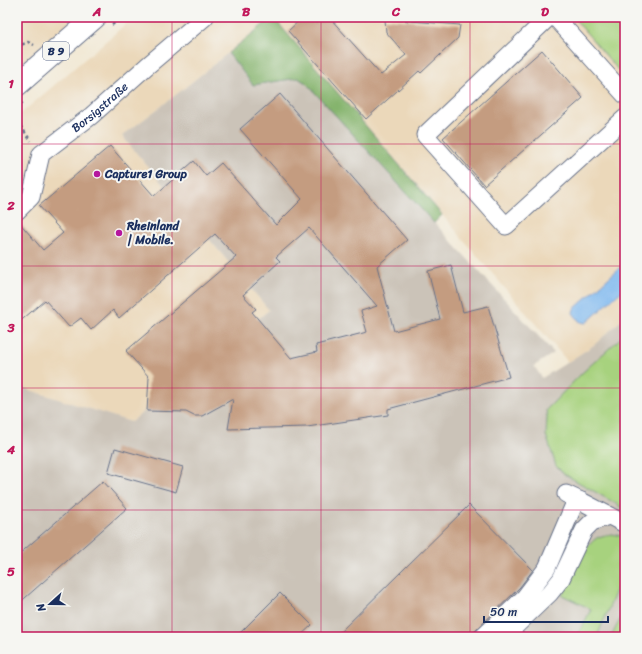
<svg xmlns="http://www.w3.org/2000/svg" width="642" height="654" viewBox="0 0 642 654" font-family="Sriracha,sans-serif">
  <rect width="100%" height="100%" fill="#f6f6f2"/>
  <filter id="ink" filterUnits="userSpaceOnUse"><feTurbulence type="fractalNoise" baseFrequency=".025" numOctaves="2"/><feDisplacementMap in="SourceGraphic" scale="8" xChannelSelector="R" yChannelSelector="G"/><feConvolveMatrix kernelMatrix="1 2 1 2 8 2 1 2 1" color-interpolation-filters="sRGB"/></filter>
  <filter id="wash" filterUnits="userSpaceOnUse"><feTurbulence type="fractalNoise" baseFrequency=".012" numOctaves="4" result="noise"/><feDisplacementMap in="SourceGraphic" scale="16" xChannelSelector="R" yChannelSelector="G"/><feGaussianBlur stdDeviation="0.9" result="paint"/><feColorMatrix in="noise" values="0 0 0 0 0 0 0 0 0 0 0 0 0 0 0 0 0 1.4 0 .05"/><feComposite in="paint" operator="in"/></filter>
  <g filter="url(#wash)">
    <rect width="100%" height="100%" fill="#f2e9d6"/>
    <path fill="#ebd8ba" d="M17 17H76L17 68Z
      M134 17H573L625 78V317L594 345 568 362 273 17 228 53 177 94 122 136 269 310 131 422 17 386V117Z"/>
    <path fill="#cbc3b8" d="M228 53 253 85 298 78 306 83 554 353 534 366 542 378 568 362 594 345 625 317V334L582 373 546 410 547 416 546 435 564 474 625 509V610L611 637H17V386L131 422 269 310 122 136 177 94Z"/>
    <path fill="#a7d27e" stroke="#61806e" d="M573 17H625V78Z
      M625 334V509L564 474 556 466 546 435 547 416 546 410 582 373Z
      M612 534 625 537V569L597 637H577L591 609 562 595C569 581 585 542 599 537 603 535 608 535 612 534Z
      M625 610V637H611Z"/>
    <path fill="#85b46d" stroke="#507266" d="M273 17 442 215 434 223 306 83 298 78 253 85 228 53Z"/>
    <path fill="#7eb8ef" stroke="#4c74a6" d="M625 263V288L586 323 580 322 573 313 574 309Z"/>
    <g id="blocks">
      <path fill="#c49c80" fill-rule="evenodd" d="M303 17H313L317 23 324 17H329L381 75 406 55 386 32 385 19 460 25 458 38 421 73 419 71 366 119 288 31Z
        M542 50 583 98 484 185 443 138Z
        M280 94 407 240 377 266 394 331 440 319 428 271 451 265 463 312 488 306 509 377 388 409V415L307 427 228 429 233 399 202 416H194L186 412 147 411 149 377 126 351 236 257 215 234 119 318 113 310 91 330 81 318 69 327 45 300 17 324V221H18L43 250 63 233 39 206 110 146 154 196 194 161 206 176 221 163 276 225 302 199 240 129ZM309 228 377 306 361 311 367 332 316 345 317 352 291 358 252 312 256 309 243 295 280 261 276 257Z
        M115 448 183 467 176 492 108 473Z
        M103 481 127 508 17 605V556Z
        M469 505 533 570 520 587 469 637H335Z
        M280 593 312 625 299 637H236Z"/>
    </g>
  </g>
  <g filter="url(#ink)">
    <use href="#blocks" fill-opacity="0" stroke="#667088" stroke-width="1"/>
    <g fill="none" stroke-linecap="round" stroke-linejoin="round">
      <g stroke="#667088" stroke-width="19">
        <g id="minor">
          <path d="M549 17 425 135 506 226 625 118"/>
          <path d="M555 17 625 95"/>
          <path id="s1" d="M17 211 31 197 41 154 91 116 147 66 205 17"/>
          <path d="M566 494 581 501 625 524"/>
          <path d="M483 637 525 597 547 568 573 507 581 501"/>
          <path d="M504 637 550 593 561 579 584 530 592 522 608 516"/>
        </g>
      </g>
      <g stroke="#667088" stroke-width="24">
        <path id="major" d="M17 85 95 17"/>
      </g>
      <path stroke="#667088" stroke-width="2.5" stroke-dasharray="3 3" stroke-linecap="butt" d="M112 25 122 17
        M17 48 21 45 28 42 34 45
        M17 108 23 103
        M17 121 31 141"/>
      <use href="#minor" stroke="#fff" stroke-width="17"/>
      <use href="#major" stroke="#fff" stroke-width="22"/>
    </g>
  </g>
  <path fill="none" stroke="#c2185b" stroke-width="1" stroke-opacity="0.55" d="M172 17V637M321 17V637M470 17V637M17 144H625M17 266H625M17 388H625M17 510H625"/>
  <g fill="#b5179e" stroke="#f6f6f2" stroke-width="1.5">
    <circle cx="97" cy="174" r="4"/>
    <circle cx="119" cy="233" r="4"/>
  </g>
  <g text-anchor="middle" stroke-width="4" stroke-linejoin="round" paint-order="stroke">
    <rect fill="#f6f6f2" stroke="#5d6b8a" stroke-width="1" x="43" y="42" width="26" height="18" rx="3"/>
    <g font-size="11" font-weight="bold" fill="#1b2f5e">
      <text x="56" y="55">B 9</text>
    </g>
    <g font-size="12" fill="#1b2f5e" stroke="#f6f6f2">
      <text dy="4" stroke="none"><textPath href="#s1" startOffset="139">Borsigstraße</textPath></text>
    </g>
    <g font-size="12" font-weight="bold" fill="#1b2f5e" stroke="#f6f6f2" text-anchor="start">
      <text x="105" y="178">Capture1 Group</text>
      <text x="127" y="230">Rheinland<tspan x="127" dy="14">| Mobile.</tspan></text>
    </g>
  </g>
  <rect width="642" height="654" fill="none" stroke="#f6f6f2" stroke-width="44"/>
  <g transform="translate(50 604) rotate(249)" stroke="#f6f6f2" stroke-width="3" paint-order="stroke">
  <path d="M0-3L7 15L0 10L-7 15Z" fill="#1b2f5e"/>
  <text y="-6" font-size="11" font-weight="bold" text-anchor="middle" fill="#1b2f5e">N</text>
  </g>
  <path d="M484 616v6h124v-6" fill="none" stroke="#1b2f5e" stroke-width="2"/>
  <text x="490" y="616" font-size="12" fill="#1b2f5e" stroke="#f6f6f2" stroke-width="3" paint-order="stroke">50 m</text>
  <rect x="22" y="22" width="598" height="610" fill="none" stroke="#c2185b" stroke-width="1.5"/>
  <g font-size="13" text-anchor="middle" font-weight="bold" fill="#c2185b">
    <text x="97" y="16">A</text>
    <text x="246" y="16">B</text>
    <text x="396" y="16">C</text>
    <text x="545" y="16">D</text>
    <text x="11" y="88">1</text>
    <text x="11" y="210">2</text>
    <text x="11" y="332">3</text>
    <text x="11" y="454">4</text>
    <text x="11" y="576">5</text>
  </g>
</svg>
